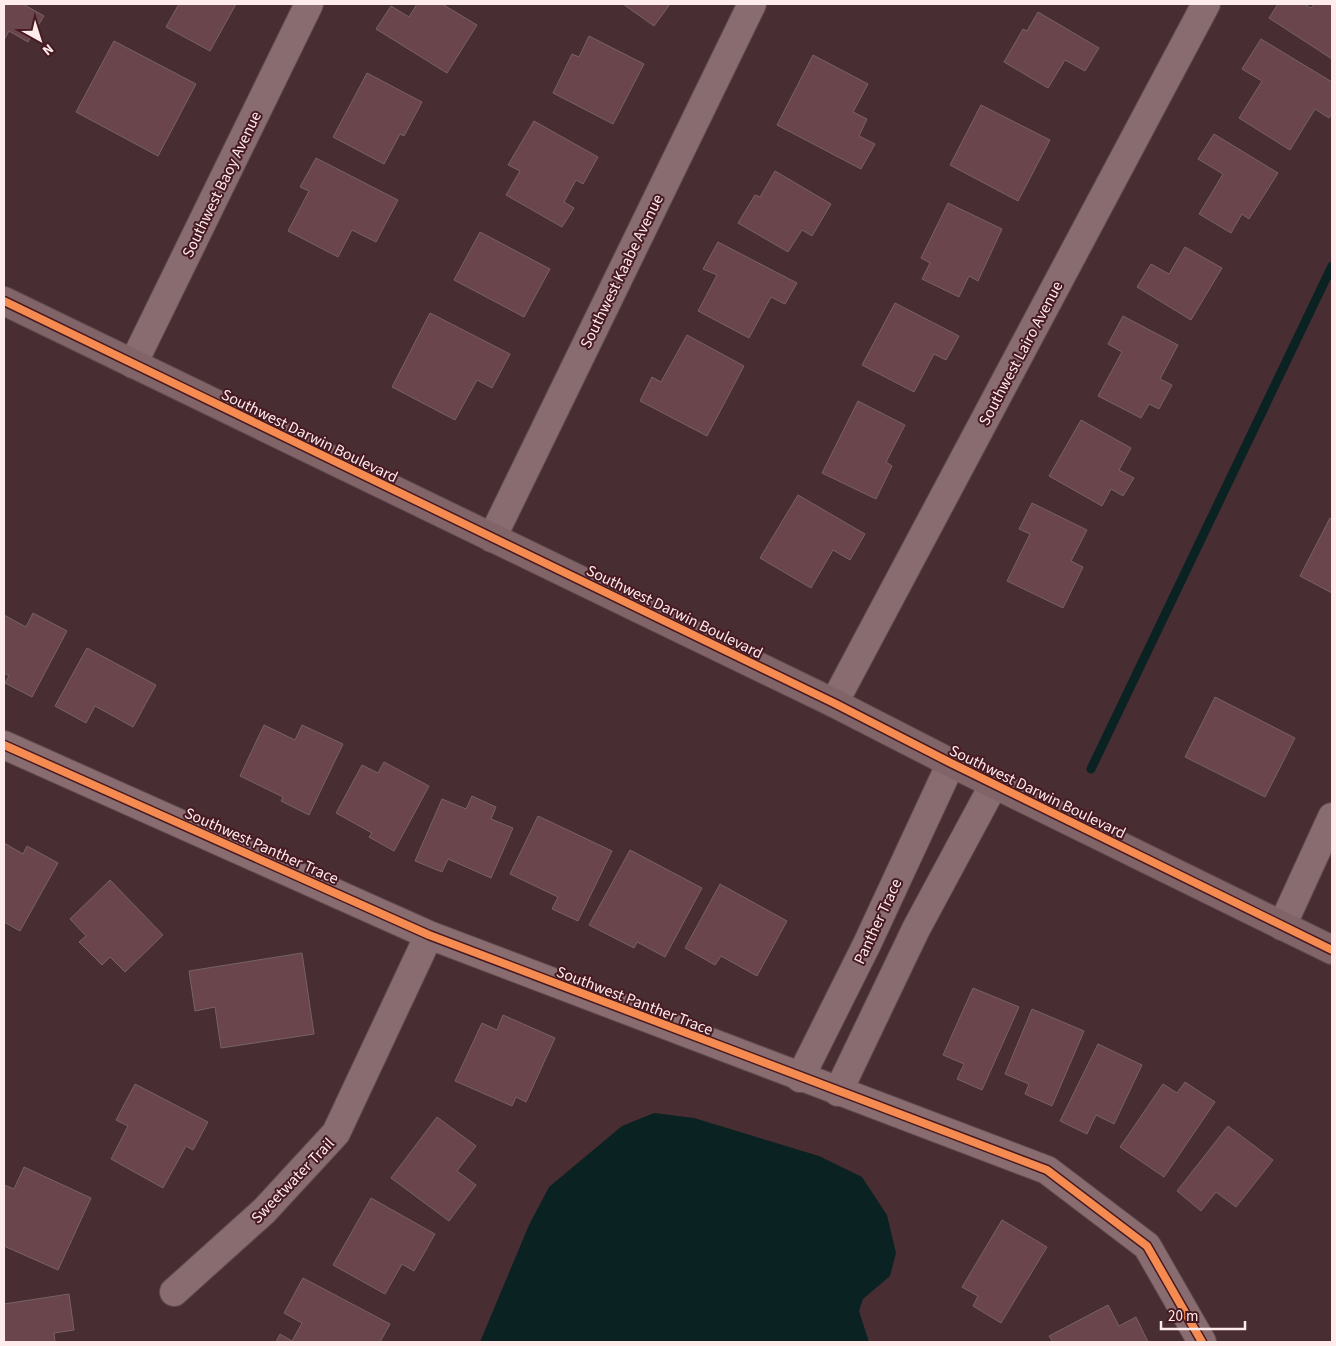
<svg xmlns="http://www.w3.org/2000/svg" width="1336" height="1346" viewBox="0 0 1336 1346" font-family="'Source Sans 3',sans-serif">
  <rect width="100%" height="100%" fill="#482e32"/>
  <path fill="#0b2222" d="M654 1113 694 1118 819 1156 862 1177 887 1215 896 1253 890 1276 863 1299 859 1311 869 1342H480L529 1225 549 1187 622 1126Z"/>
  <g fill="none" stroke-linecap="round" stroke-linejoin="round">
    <path stroke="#0b2222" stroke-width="9" d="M1091 769 1332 266"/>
  </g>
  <path fill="#6a454c" stroke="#776265" d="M4 4H23L44 16 28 42 9 31 4 40Z
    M179 4H236L210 51 166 27Z
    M417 4H442L477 25 447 73 376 29 391 6 409 17Z
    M623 4H670L654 26Z
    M1278 4H1304L1311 8 1314 4H1332V59L1269 18Z
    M1038 12 1099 48 1085 71 1065 60 1048 88 1004 62 1023 29 1027 31Z
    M589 36 644 64 613 124 553 93 572 54 579 57Z
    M1261 39 1332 82V113L1329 118 1315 109 1290 150 1239 118 1262 81 1242 69Z
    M114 41 196 84 158 156 76 112Z
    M813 55 868 84 853 112 867 119 859 136 875 144 861 169 777 125Z
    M367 73 422 102 404 136 400 134 384 164 333 137Z
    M981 105 1050 140 1018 201 950 165Z
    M534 121 598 157 583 184 576 180 564 202 574 208 562 227 506 195 520 171 508 165Z
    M1214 134 1278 173 1249 219 1242 214 1231 233 1199 214 1223 174 1198 159Z
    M316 158 398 200 376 242 352 230 338 257 288 231 309 191 300 187Z
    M775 171 831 204 812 236 802 230 788 252 738 223 755 195 760 197Z
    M948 203 1002 229 978 281 969 276 959 297 922 279 930 263 921 258Z
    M480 232 550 269 524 317 454 280Z
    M718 242 797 283 785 304 771 297 749 338 698 311 717 275 703 269Z
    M1185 247 1222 268 1191 320 1137 287 1151 264 1169 274Z
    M895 303 959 336 946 360 934 354 914 392 862 365Z
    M430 313 510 354 492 388 477 380 455 420 392 387Z
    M1123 316 1178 345 1160 379 1172 385 1159 409 1149 404 1141 418 1098 396 1122 352 1108 344Z
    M687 335 744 366 707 436 640 401 652 377 661 382Z
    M858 401 905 425 886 462 892 466 876 499 822 473Z
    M1081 420 1131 448 1119 470 1134 478 1123 496 1111 489 1102 506 1049 476Z
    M798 495 865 534 850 560 833 550 811 588 760 558Z
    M1032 503 1087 530 1071 561 1083 567 1063 608 1007 581 1030 534 1019 529Z
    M1330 518 1332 520V593L1300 576Z
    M33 613 67 631 32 697 5 683 9 676 4 673V615L26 627Z
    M87 648 156 685 133 727 95 706 86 723 55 706Z
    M1215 697 1295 738 1265 797 1185 757Z
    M264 725 295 740 302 725 343 744 309 815 281 801 283 797 240 776Z
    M384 762 429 786 394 851 369 837 372 833 336 813 362 765 378 773Z
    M472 796 496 807 491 819 513 828 491 878 448 859 442 872 415 861 442 799 466 809Z
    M538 816 612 851 578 921 552 909 558 897 510 874Z
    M4 843 23 854 27 846 58 863 20 931 4 922Z
    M630 850 702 888 665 957 637 942 634 948 589 925Z
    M110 880 163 935 125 972 110 957 102 965 79 942 86 936 70 919Z
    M720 884 787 921 757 976 721 956 715 965 685 948Z
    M302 953 314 1034 221 1048 215 1007 195 1011 189 971Z
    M973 988 1019 1007 982 1090 957 1079 964 1064 943 1055Z
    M1032 1009 1084 1031 1052 1106 1025 1094 1029 1084 1005 1074Z
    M503 1015 555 1038 526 1102 516 1097 512 1106 455 1081 482 1023 497 1030Z
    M1098 1044 1142 1065 1114 1124 1096 1115 1087 1134 1060 1121Z
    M1185 1082 1215 1102 1164 1177 1120 1147 1163 1084 1177 1093Z
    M135 1084 208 1122 193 1150 186 1146 163 1188 111 1159 128 1126 116 1120Z
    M437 1117 476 1146 457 1171 476 1185 449 1221 391 1178Z
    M1228 1126 1273 1160 1236 1207 1216 1192 1201 1211 1177 1191Z
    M24 1167 91 1198 58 1270 4 1246V1185L14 1189Z
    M371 1198 435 1234 414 1271 402 1264 385 1294 333 1265Z
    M1002 1220 1047 1247 1001 1323 973 1306 978 1296 962 1287Z
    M303 1278 390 1324 380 1342H276L280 1334 292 1341 302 1323 284 1313Z
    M69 1294 74 1330 54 1333 55 1342H4V1304Z
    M1108 1305 1119 1326 1136 1317 1148 1342H1053L1049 1336Z"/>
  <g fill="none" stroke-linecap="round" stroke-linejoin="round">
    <g stroke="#5f4b4e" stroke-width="30">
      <path id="street" d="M133 364 309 4
        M492 538 752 4
        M834 703 1206 4
        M4 745 429 935 1047 1170 1147 1246 1202 1342
        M1282 926 1332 817
        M800 1078 867 944 951 763
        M838 1092 916 929 994 784
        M174 1292 264 1211 336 1133 429 935"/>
    </g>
    <g stroke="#5f4b4e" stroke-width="30">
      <path id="secondary" d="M4 301 834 703 951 763 1332 950"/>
    </g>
    <use href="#street" stroke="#886c6f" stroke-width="28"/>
    <use href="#secondary" stroke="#816468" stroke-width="28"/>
    <g stroke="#471a22" stroke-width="11">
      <path id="cycleway" d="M4 301 834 703 951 763 1332 950
        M4 745 429 935 1047 1170 1147 1246 1202 1342"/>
    </g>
    <use href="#cycleway" stroke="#f68b52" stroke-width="8"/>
  </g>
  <g text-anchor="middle" stroke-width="4" stroke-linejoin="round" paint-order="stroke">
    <g font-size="16" fill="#feebec" stroke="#471a22">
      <text transform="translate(221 184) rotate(-64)" y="6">Southwest Baoy Avenue</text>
      <text transform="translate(621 271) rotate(-64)" y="6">Southwest Kaabe Avenue</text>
      <text transform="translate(1020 353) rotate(-62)" y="6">Southwest Lairo Avenue</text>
      <text transform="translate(310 435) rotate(26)" y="6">Southwest Darwin Boulevard</text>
      <text transform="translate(675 611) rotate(26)" y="6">Southwest Darwin Boulevard</text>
      <text transform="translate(1038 791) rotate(26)" y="6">Southwest Darwin Boulevard</text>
      <text transform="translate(262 845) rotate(24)" y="6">Southwest Panther Trace</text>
      <text transform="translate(877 921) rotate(-65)" y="6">Panther Trace</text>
      <text transform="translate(635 1000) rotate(21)" y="6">Southwest Panther Trace</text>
      <text transform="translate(292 1180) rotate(-46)" y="6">Sweetwater Trail</text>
    </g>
  </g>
  <rect width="1336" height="1346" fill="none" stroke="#feebec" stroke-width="10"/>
  <g transform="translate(40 40) rotate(141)" stroke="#471a22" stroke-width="4" paint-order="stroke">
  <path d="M0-4L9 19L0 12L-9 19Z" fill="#feebec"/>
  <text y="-8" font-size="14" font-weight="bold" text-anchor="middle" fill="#feebec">N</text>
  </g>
  <path d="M1161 1321v8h84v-8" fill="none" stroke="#feebec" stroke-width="2.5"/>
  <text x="1168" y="1321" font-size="15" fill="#feebec" stroke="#471a22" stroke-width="4" paint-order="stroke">20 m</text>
</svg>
